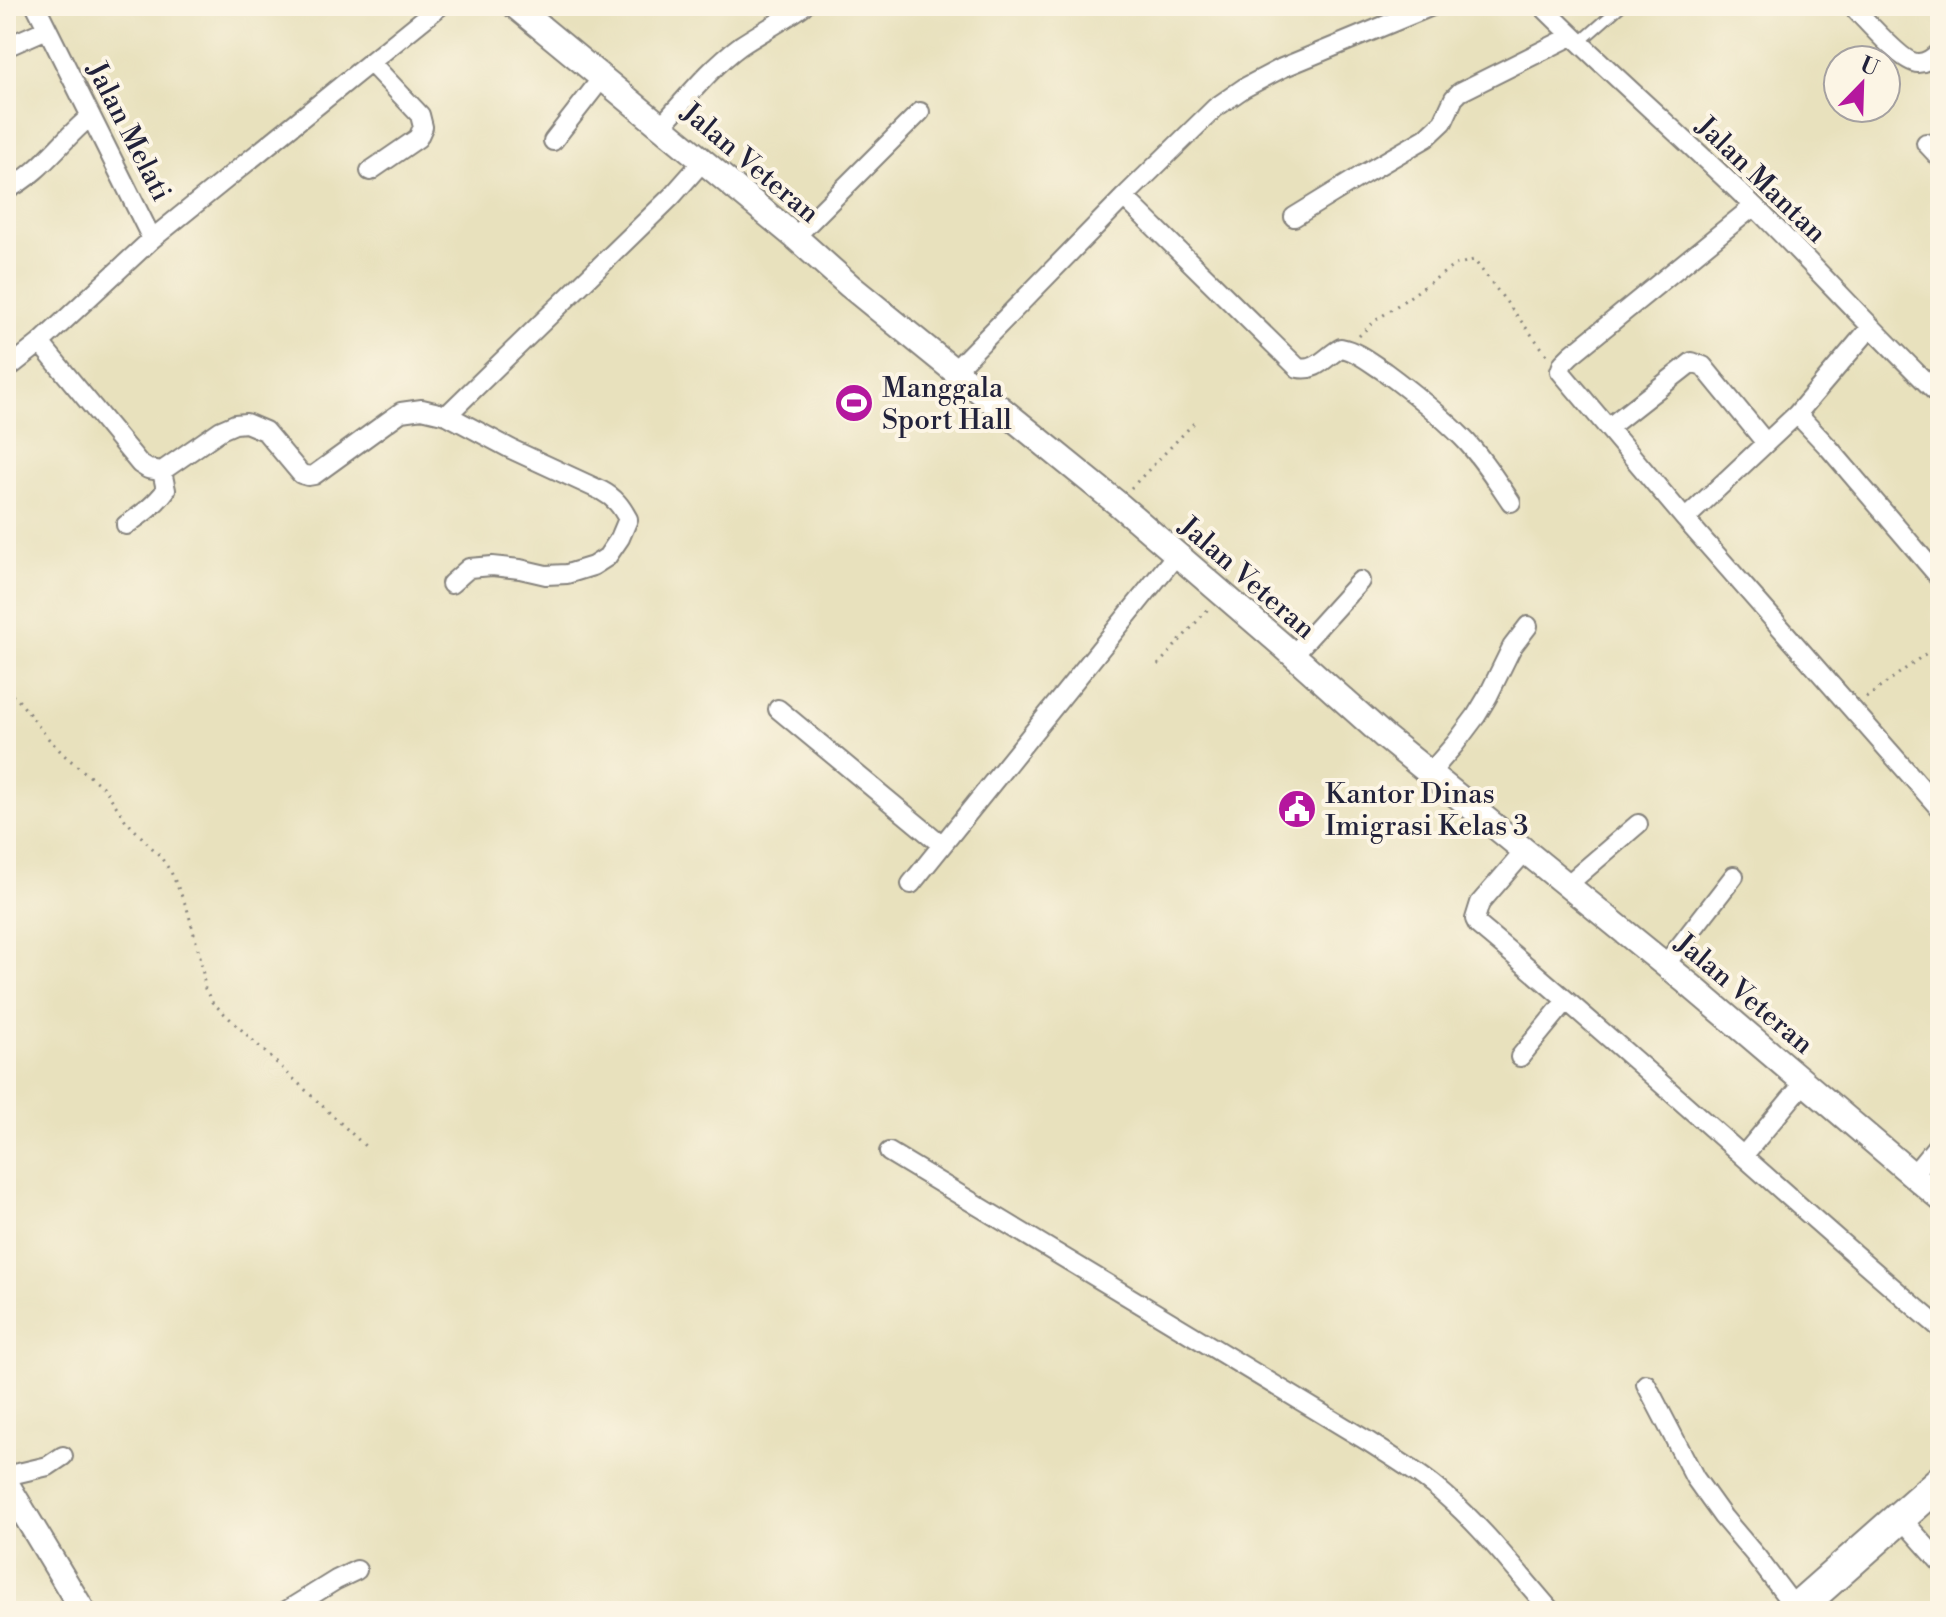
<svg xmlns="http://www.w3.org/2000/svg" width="1946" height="1617" viewBox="0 0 1946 1617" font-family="'Libre Bodoni',serif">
  <rect width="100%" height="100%" fill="#fcf5e5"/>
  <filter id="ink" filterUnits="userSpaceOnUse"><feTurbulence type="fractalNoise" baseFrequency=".0125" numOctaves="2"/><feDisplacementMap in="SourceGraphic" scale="16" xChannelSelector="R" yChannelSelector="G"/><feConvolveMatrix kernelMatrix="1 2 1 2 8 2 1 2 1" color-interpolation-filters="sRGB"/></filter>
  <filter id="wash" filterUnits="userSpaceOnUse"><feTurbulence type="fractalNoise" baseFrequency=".006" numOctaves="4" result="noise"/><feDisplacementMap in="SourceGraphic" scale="32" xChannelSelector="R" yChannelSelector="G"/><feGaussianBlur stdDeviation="1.8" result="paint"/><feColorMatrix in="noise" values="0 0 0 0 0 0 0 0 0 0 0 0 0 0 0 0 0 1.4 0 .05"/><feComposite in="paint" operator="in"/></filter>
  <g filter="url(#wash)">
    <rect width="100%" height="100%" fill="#e8e1bd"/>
  </g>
  <g filter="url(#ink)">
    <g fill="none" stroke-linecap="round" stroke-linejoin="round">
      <g stroke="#85827c" stroke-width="13">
        <path id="lane" d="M1579 43 1621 6"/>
      </g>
      <g stroke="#85827c" stroke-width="22">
        <path id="street" d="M36 6 152 239
          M1542 6C1611 75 1686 139 1756 208 1818 270 1877 335 1940 396
          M1852 6C1864 18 1903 64 1918 63 1926 63 1935 56 1940 51
          M6 47 47 29
          M661 126C686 99 710 68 740 46 761 32 783 21 803 6
          M553 141 602 78
          M1926 143 1940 158
          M370 171 418 138 423 127 420 115 371 63
          M6 190C41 173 61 140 91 116
          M1124 197 1298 368C1317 372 1326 356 1341 348 1357 351 1371 363 1385 372 1412 392 1438 413 1462 437 1481 456 1496 480 1511 502
          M1754 206 1571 355 1563 363 1560 371 1685 519 1940 809
          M1294 217 1364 174 1426 138 1443 122 1454 98 1460 92 1572 36
          M795 237 920 112
          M40 343 140 464 148 469 162 471 221 430 235 424 246 423 265 431 301 474 308 476 314 475 401 412 422 409 447 415 511 449 602 491C615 498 621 506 628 519L620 538 607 557 593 566 567 574 546 575 520 569 492 566 469 568 451 584
          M6 370 40 343 152 239 440 6
          M954 371 1124 197 1215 108 1244 88 1282 68 1432 6
          M1797 414 1871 327
          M447 415 672 196 703 161
          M1608 428 1692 362 1703 366 1766 443
          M1685 519 1797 414 1829 448 1940 578
          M126 525C141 515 155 505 166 490L162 471
          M1293 655 1360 581
          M778 709 942 845
          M1430 773 1455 744 1476 716 1488 696 1512 647 1528 626
          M1525 851 1480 903 1475 919 1478 925C1635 1056 1784 1196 1940 1328
          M911 884 1176 555
          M1567 885 1638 824
          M1665 965 1734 876
          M1520 1057 1566 1001
          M889 1152 1369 1442C1395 1459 1423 1475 1446 1496 1485 1530 1517 1572 1551 1611
          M1743 1156 1804 1083
          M1913 1175 1940 1142
          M1646 1384 1695 1478 1723 1517 1756 1556 1796 1609
          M6 1476 48 1466 63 1456
          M1900 1517 1940 1562
          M286 1611 336 1580 357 1570"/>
      </g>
      <g stroke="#85827c" stroke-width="28">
        <path id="secondary" d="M515 6 795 237 850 286 1117 503 1282 645 1385 737 1690 985 1940 1198
          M6 1483 83 1611"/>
      </g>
      <g stroke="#85827c" stroke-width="36">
        <path id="highway" d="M1794 1611 1940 1482"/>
      </g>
      <path stroke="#85827c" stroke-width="3" stroke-dasharray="2 6" stroke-linecap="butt" d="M1359 336 1375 321 1455 265 1474 260 1548 356
        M1131 488 1195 422
        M1158 665 1209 608
        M6 690 20 702 47 737 64 755 105 789 126 821 160 856 171 872 187 908 201 960 205 989 212 1002 366 1147
        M1866 698 1940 643"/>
      <use href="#lane" stroke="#fff" stroke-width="9"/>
      <use href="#street" stroke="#fff" stroke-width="18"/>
      <use href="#secondary" stroke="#fff" stroke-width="24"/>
      <use href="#highway" stroke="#fff" stroke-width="32"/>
    </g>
  </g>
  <defs>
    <g id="stadium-disc" transform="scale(2)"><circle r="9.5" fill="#b5179e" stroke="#fcf5e5"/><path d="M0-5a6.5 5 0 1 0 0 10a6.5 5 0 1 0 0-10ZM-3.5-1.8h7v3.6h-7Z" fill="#fff"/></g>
    <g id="civic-disc" transform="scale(2)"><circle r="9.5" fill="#b5179e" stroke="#fcf5e5"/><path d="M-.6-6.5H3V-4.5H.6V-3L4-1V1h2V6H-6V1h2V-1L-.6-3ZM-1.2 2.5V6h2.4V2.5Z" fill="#fff"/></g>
  </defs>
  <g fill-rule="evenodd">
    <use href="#stadium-disc" x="854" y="403"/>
    <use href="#civic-disc" x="1297" y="809"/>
  </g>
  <g text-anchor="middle" stroke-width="8" stroke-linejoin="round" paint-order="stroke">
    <g font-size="28" fill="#22223b" stroke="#fcf5e5">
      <text transform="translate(130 131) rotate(63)" y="10">Jalan Melati</text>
      <text transform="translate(751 162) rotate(40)" y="10">Jalan Veteran</text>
      <text transform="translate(1762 179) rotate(44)" y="10">Jalan Mantan</text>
      <text transform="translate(1248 577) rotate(41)" y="10">Jalan Veteran</text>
      <text transform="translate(1745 993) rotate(40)" y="10">Jalan Veteran</text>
    </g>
    <g font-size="28" fill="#22223b" stroke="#fcf5e5" text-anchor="start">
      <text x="882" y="397">Manggala<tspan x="882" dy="32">Sport Hall</tspan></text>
      <text x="1325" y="803">Kantor Dinas<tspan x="1325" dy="32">Imigrasi Kelas 3</tspan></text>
    </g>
  </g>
  <rect width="1946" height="1617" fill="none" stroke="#fcf5e5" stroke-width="32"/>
  <g transform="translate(1862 84) rotate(23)"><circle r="38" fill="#fcf5e5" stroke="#a5a1a1" stroke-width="2"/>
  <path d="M0-6L14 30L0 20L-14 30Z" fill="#b5179e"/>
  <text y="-12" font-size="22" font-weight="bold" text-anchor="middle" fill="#22223b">U</text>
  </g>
</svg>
